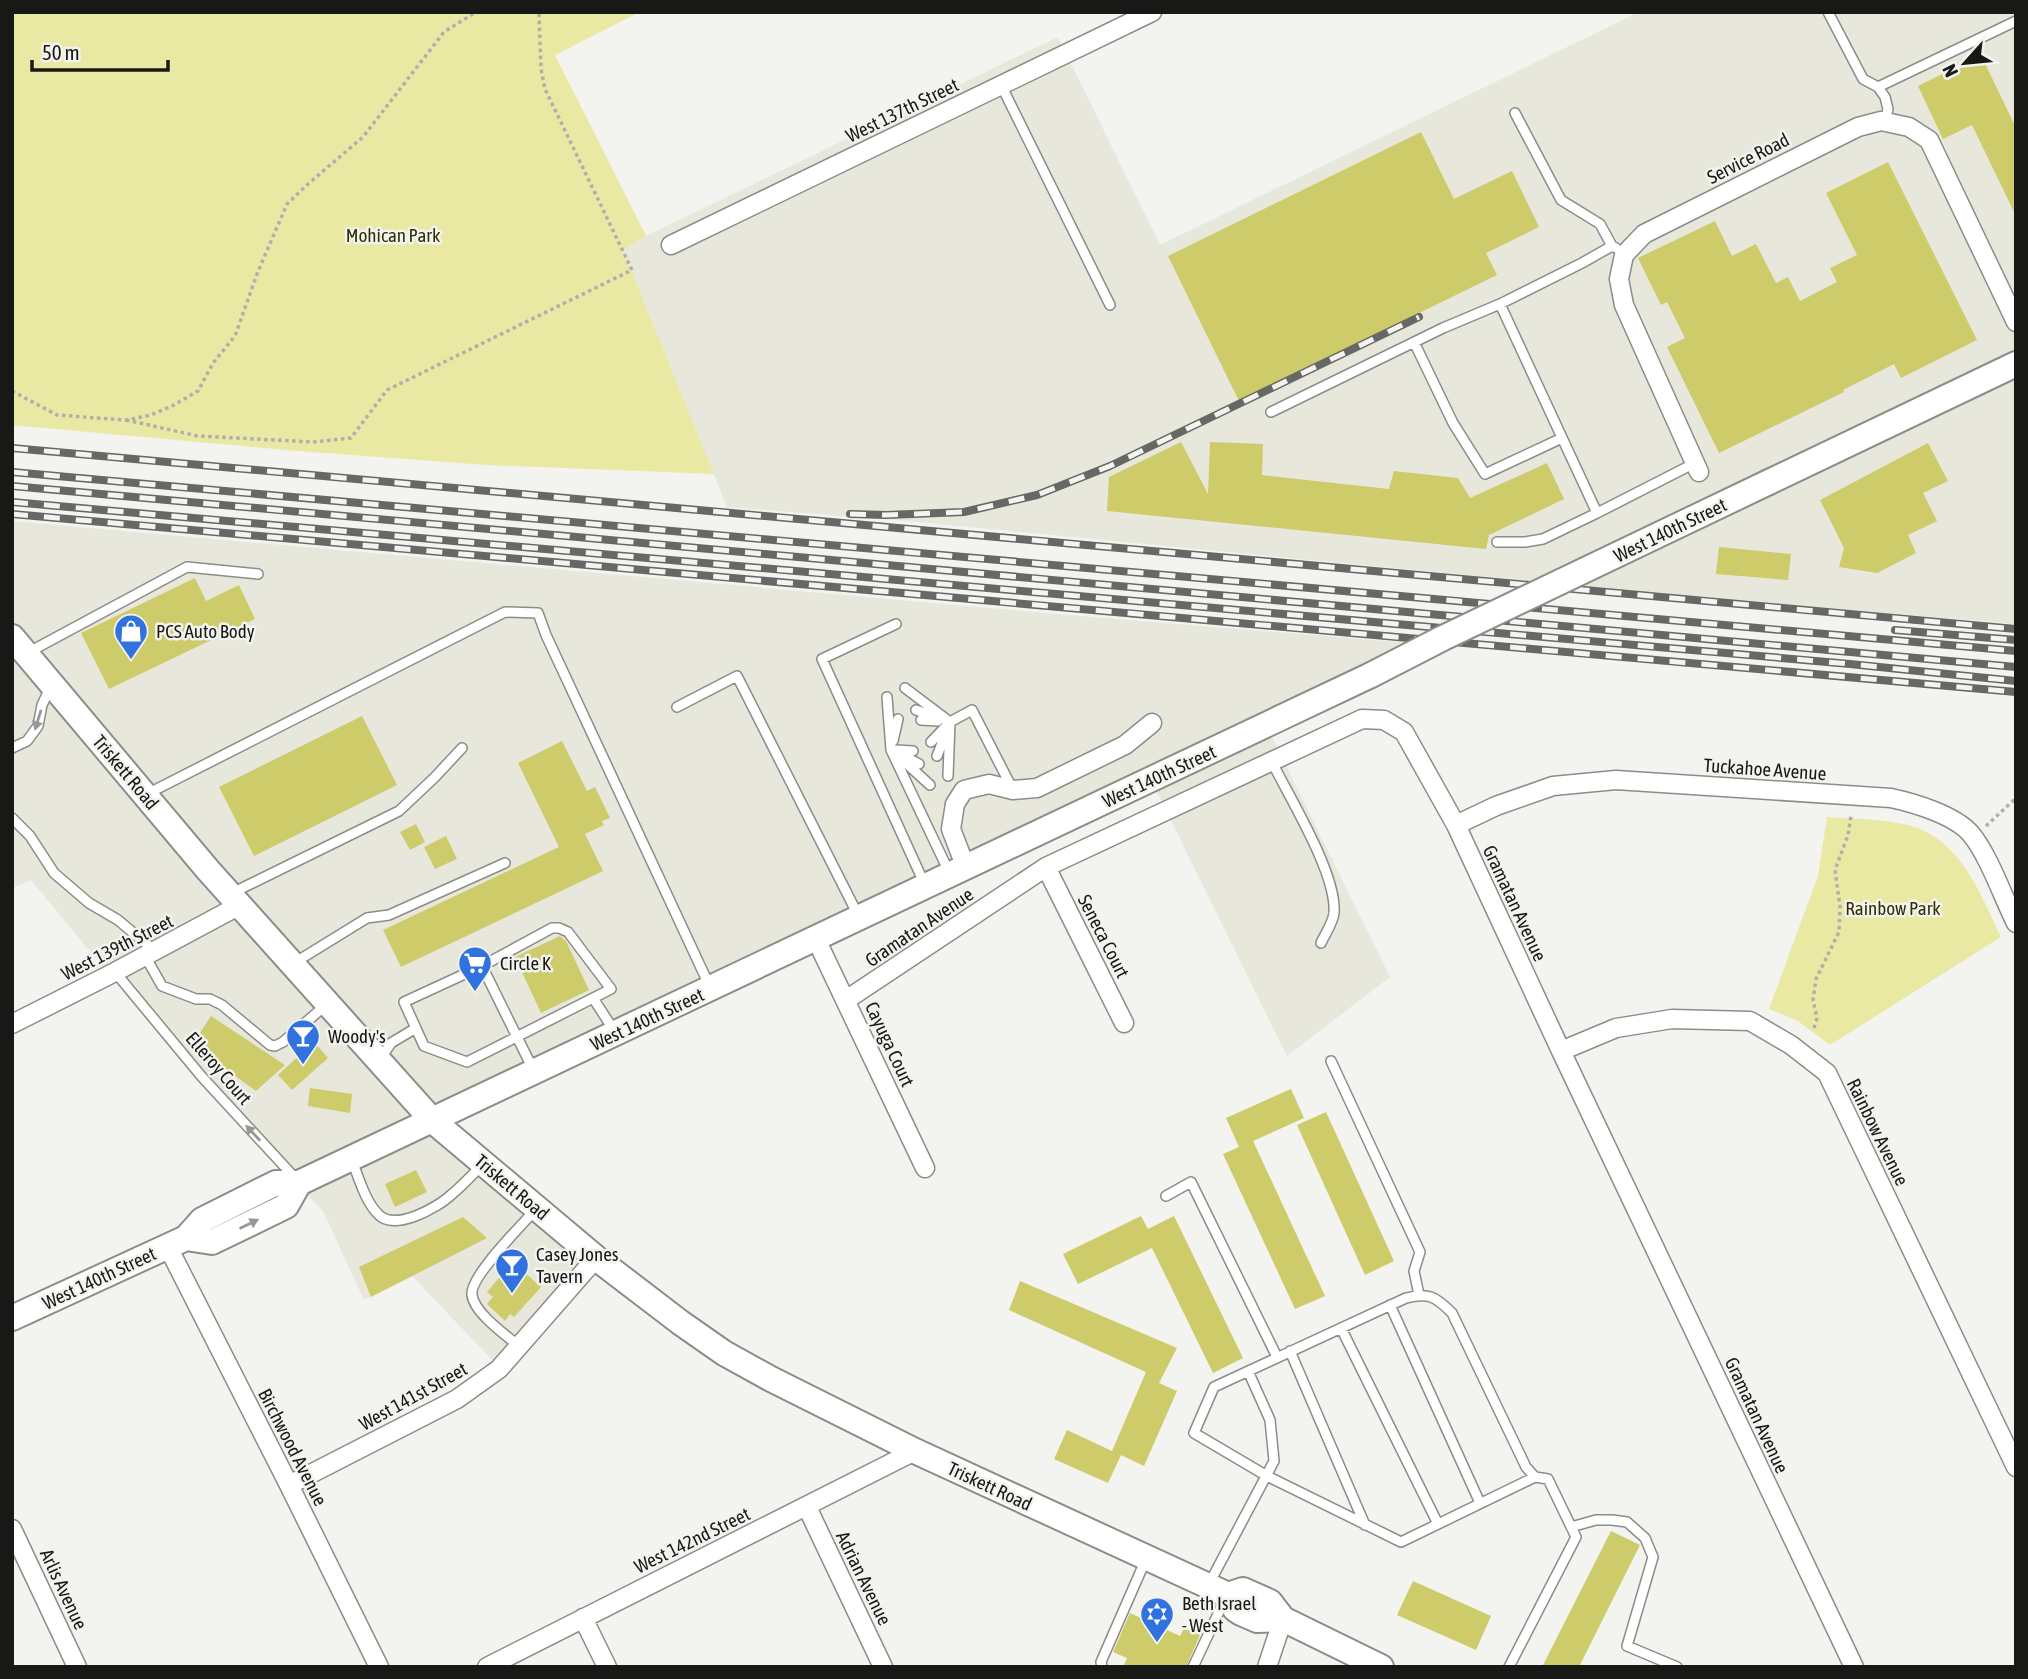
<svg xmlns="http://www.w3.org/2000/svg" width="2028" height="1679" viewBox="0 0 2028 1679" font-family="'Asap Condensed',sans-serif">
  <rect width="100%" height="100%" fill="#f3f3ef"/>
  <path fill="#e7e7dc" d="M1639 12H2016V624L1621 590 907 521 727 507 623 250 646 236 1058 37 1160 245Z
    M12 521 1092 617 1446 646 1271 735 1390 977 1287 1056 1148 774 435 1109 587 1259 499 1367 412 1276 364 1300 323 1211 193 1076 31 880 12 888Z"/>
  <path fill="#eae9a4" d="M12 12H640L555 55 646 236 623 250 714 474 487 465 298 451 12 425Z
    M1827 817C1854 819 1882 819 1908 825 1961 839 1980 893 2001 937L1830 1045 1798 1021 1769 1009 1818 876Z"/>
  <path fill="#cecb6a" d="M1981 55 2016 128V216L1972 125 1943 139 1918 86Z
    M1421 132 1454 199 1512 171 1539 227 1486 253 1497 275 1239 401 1168 256Z
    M1888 162 1977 340 1901 378 1894 364 1843 390 1844 392 1719 453 1667 347 1685 338 1667 302 1661 305 1638 258 1715 221 1732 256 1756 244 1776 283 1788 277 1800 301 1837 282 1830 268 1857 255 1826 193Z
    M1181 442 1208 494 1210 442 1263 444 1262 475 1389 489 1394 471 1458 478 1470 498 1547 463 1564 499 1489 535 1486 549 1107 511 1109 477Z
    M1928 443 1948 481 1923 493 1937 521 1908 535 1916 553 1877 573 1839 567 1844 548 1820 500Z
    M1719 547 1791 554 1788 580 1716 574Z
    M195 578 206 601 239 585 255 619 109 689 81 633Z
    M362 716 397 785 254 856 219 787Z
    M562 741 587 791 595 787 610 818 602 821 604 825 585 834 603 871 401 967 383 930 559 847 518 763Z
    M416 824 425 842 410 850 400 832Z
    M446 836 457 859 435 869 424 847Z
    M560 936 566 941 589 990 541 1013 515 957Z
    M211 1016 285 1065 256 1091 204 1053 208 1047 196 1039Z
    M314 1042 328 1058 292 1090 278 1075Z
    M310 1088 352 1094 350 1113 308 1106Z
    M1291 1089 1304 1118 1253 1141 1325 1296 1295 1309 1223 1154 1239 1147 1226 1118Z
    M1326 1112 1394 1261 1365 1275 1297 1125Z
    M416 1170 427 1192 395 1207 385 1184Z
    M1141 1216 1148 1229 1174 1216 1243 1358 1213 1373 1152 1248 1078 1284 1063 1254Z
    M463 1217 487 1238 371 1297 359 1267Z
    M510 1265H516L541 1287 514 1317 510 1314 505 1321 487 1304 493 1297 487 1292Z
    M1020 1281 1177 1348 1159 1383 1177 1391 1144 1466 1121 1455 1108 1483 1054 1459 1067 1430 1112 1451 1146 1372 1009 1310Z
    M1611 1531 1640 1545 1579 1667H1542Z
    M1413 1581 1491 1616 1476 1650 1397 1615Z
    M1130 1613 1180 1636 1184 1628 1200 1635 1186 1667H1123L1127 1658 1113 1652Z"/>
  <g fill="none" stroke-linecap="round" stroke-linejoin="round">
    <g stroke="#8c8c89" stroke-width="12">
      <path id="service" d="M1828 12 1863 79 1878 87 1885 97 1888 109 1885 122
        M1001 85 1110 305
        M1878 87 2016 21
        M1515 113 1561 200 1600 224 1612 246 1616 248
        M1612 246 1582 263 1500 304 1597 513 1695 463
        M1414 342 1453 423 1485 474 1562 438
        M1271 412 1443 328 1500 304
        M1497 542H1525L1543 539 1597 513
        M896 624 822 659 925 885
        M29 652 187 567 258 574
        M905 688 950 722
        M887 697 891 750 950 874
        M677 707 737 676 859 917
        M916 710 941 719
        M921 720 938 721
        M893 741 898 719
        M931 742 950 722 972 710 1012 788
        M12 748 27 741 38 726 42 705 50 688
        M896 750 913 751
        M895 753 930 785
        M902 755 919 764
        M937 756 947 730
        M1272 762C1290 799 1337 874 1334 913 1333 923 1325 934 1321 943
        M948 776 950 722
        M147 794 505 612 538 613 546 635 710 987
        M12 818 30 836 54 873 89 903 118 920 155 951
        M232 893 399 811 435 777 462 748
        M145 956 162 986 196 999H210L222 1005 270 1045 275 1046 283 1042 327 1004
        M294 963 367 918 389 915 505 863
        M482 966 552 928H559L568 932 611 989 467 1062 424 1046 404 1002 482 966 517 1037 534 1071
        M115 972 202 1077 296 1179
        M593 998 615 1032
        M381 1058 391 1043 416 1028
        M1331 1061 1420 1252 1414 1271 1419 1295
        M352 1161C359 1178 365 1201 378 1214 394 1232 437 1208 451 1195 462 1186 472 1175 482 1165
        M1166 1196 1191 1182 1277 1357
        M1390 1305 1480 1503
        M1341 1328 1438 1524
        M520 1347C507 1336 474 1313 472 1295 469 1277 523 1224 536 1209
        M1290 1351 1365 1525
        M1571 1527 1596 1520H1612L1627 1522 1645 1538 1653 1557 1627 1646 1677 1667
        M1209 1584 1274 1461 1270 1420 1248 1371
        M1102 1667 1101 1662 1146 1559
        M1193 1667 1225 1599
        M1509 1667 1576 1537 1548 1479 1535 1477 1526 1467 1452 1313C1436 1297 1429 1292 1406 1298L1214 1387 1194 1433 1267 1476 1401 1542 1535 1477"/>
    </g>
    <g stroke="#8c8c89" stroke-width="21">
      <path id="minor" d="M671 245 1152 12
        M1699 472 1624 305 1619 279 1624 255 1644 234 1858 127 1881 121 1909 127 1929 140 2016 322
        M1456 825 1496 806 1553 786 1616 780 1891 798C1914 803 1955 815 1971 834 1989 856 2003 897 2016 923
        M1046 867 1124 1023
        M966 868 951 829 955 804 964 790 989 784 1013 790 1037 788 1125 745 1152 723
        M816 939 925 1168
        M846 1000 1046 867 1362 719 1384 720 1404 732 1456 825 1561 1051 1854 1667
        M12 1024 115 972 240 905
        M1561 1051 1616 1028 1672 1019 1750 1021 1791 1045 1827 1073 2016 1467
        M168 1247 289 1485 379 1667
        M289 1485 457 1399 499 1369 596 1258
        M807 1507 883 1667
        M12 1529 77 1667
        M583 1618 607 1667
        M487 1667 915 1451
        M1267 1667 1283 1619"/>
    </g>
    <g stroke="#8c8c89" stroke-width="28">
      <path id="secondary" d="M1769 482 2016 364
        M12 637 208 870 433 1121 596 1258 681 1323 724 1353 771 1379 915 1451 1228 1595 1235 1609 1241 1613 1257 1620 1283 1619 1381 1667
        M186 1238 212 1242 286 1206 299 1183
        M12 1318 186 1238 202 1220 276 1183H299L1371 675
        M1228 1595 1243 1590 1270 1602 1283 1619"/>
    </g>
    <path stroke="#afafac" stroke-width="3.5" stroke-dasharray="3.5 3.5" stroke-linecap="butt" d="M537 12H546
      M12 391 57 415 126 420 151 415 174 405 198 391 213 363 235 336 257 274 287 204 308 184 363 137 444 32 471 15 480 12
      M126 420 198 436 313 442 351 438 387 390 632 270 545 89 541 69 539 13
      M1986 826 2016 798
      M1814 1028 1817 1018 1813 1000 1816 979 1839 932 1840 907 1835 870 1848 835 1851 816"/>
    <use href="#service" stroke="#fff" stroke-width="9"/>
    <use href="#minor" stroke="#fff" stroke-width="18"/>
    <use href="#secondary" stroke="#fff" stroke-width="24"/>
    <g stroke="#676765" stroke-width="8">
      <path id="rail" d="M12 448 2016 629
        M12 472 2016 651
        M12 486 2016 667
        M12 502 1850 664 2016 681
        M12 514 2016 692
        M850 514 886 515 964 512 1037 495 1110 466 1419 317
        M1895 630 2016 640"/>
    </g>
    <use href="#rail" stroke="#f3f3ef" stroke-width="5" stroke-dasharray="16" stroke-linecap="butt"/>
    <g stroke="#8c8c89" stroke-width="28" stroke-linecap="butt">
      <path id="secondary-bridge" d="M1371 675 1443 638 1769 482"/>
    </g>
    <use href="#secondary-bridge" stroke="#fff" stroke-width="24"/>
  </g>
  <defs><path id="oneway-solid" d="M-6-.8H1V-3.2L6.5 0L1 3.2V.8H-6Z" transform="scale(1.75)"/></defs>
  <g fill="#979797">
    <use href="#oneway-solid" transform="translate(38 720) rotate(107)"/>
    <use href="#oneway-solid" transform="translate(253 1133) rotate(-133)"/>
    <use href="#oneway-solid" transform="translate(249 1224) rotate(-26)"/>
  </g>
  <defs>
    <g id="shop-pin" transform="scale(1.75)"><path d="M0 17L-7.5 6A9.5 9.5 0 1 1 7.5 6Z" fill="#3172df" stroke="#f3f3ef"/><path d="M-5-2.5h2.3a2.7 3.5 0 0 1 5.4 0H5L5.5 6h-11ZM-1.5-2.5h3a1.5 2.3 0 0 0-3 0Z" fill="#fff"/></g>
    <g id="supermarket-pin" transform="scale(1.75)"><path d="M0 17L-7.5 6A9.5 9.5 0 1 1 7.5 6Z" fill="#3172df" stroke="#f3f3ef"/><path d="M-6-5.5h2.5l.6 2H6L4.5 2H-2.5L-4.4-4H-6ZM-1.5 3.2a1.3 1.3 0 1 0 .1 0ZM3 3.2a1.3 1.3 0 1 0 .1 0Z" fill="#fff"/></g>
    <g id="bar-pin" transform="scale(1.75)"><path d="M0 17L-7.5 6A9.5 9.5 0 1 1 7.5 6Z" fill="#3172df" stroke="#f3f3ef"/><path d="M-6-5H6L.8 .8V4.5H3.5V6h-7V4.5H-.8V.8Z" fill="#fff"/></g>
    <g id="synagogue-pin" transform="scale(1.75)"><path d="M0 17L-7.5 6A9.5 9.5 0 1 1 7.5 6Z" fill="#3172df" stroke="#f3f3ef"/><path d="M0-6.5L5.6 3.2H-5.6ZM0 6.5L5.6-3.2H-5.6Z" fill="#fff"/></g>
  </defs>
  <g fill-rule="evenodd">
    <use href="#shop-pin" x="131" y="631"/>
    <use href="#supermarket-pin" x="475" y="963"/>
    <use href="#bar-pin" x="303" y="1036"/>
    <use href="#bar-pin" x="512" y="1265"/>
    <use href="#synagogue-pin" x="1157" y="1614"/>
  </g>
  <g text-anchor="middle" stroke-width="5" stroke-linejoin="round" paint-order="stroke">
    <g font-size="19" fill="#181817" stroke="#f3f3ef">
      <text transform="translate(902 110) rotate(-26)" y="7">West 137th Street</text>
      <text transform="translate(1748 158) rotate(-27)" y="7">Service Road</text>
      <text transform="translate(1670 530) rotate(-26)" y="7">West 140th Street</text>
      <text transform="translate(1765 769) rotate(4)" y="7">Tuckahoe Avenue</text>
      <text transform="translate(126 772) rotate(50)" y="7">Triskett Road</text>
      <text transform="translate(1159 776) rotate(-25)" y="7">West 140th Street</text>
      <text transform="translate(1515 903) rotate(65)" y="7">Gramatan Avenue</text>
      <text transform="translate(919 927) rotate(-34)" y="7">Gramatan Avenue</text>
      <text transform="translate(1104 936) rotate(63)" y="7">Seneca Court</text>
      <text transform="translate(117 947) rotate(-27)" y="7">West 139th Street</text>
      <text transform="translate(647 1019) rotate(-25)" y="7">West 140th Street</text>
      <text transform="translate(890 1044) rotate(65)" y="7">Cayuga Court</text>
      <text transform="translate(219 1068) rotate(49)" y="7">Elleroy Court</text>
      <text transform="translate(1878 1132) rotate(64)" y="7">Rainbow Avenue</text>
      <text transform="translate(512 1187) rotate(40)" y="7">Triskett Road</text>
      <text transform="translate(99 1278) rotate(-25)" y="7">West 140th Street</text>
      <text transform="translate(413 1396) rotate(-29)" y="7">West 141st Street</text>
      <text transform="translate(1757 1415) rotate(65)" y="7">Gramatan Avenue</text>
      <text transform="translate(293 1447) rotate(63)" y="7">Birchwood Avenue</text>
      <text transform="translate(990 1486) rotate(25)" y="7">Triskett Road</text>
      <text transform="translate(692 1540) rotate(-26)" y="7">West 142nd Street</text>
      <text transform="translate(864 1578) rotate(64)" y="7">Adrian Avenue</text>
      <text transform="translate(64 1589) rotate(65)" y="7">Arlis Avenue</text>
    </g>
    <g font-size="19" fill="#323105" stroke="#f3f3ef">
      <text x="393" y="242">Mohican Park</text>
      <text x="1893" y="915">Rainbow Park</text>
    </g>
    <g font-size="19" fill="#181817" stroke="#f3f3ef" text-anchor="start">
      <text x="156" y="638">PCS Auto Body</text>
      <text x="500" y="970">Circle K</text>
      <text x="328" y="1043">Woody's</text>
      <text x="536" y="1261">Casey Jones<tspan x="536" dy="22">Tavern</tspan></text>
      <text x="1182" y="1610">Beth Israel<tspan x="1182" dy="22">- West</tspan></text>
    </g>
  </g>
  <rect width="2028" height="1679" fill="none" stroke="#181817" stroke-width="28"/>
  <g transform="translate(1965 63) rotate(243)" stroke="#f3f3ef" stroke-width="5" paint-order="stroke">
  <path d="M0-5L12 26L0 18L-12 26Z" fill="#181817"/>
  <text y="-10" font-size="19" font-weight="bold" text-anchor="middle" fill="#181817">N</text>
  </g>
  <path d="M32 60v10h136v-10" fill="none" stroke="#181817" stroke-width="3.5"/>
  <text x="42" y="60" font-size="21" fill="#181817" stroke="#f3f3ef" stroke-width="5" paint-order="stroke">50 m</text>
</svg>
